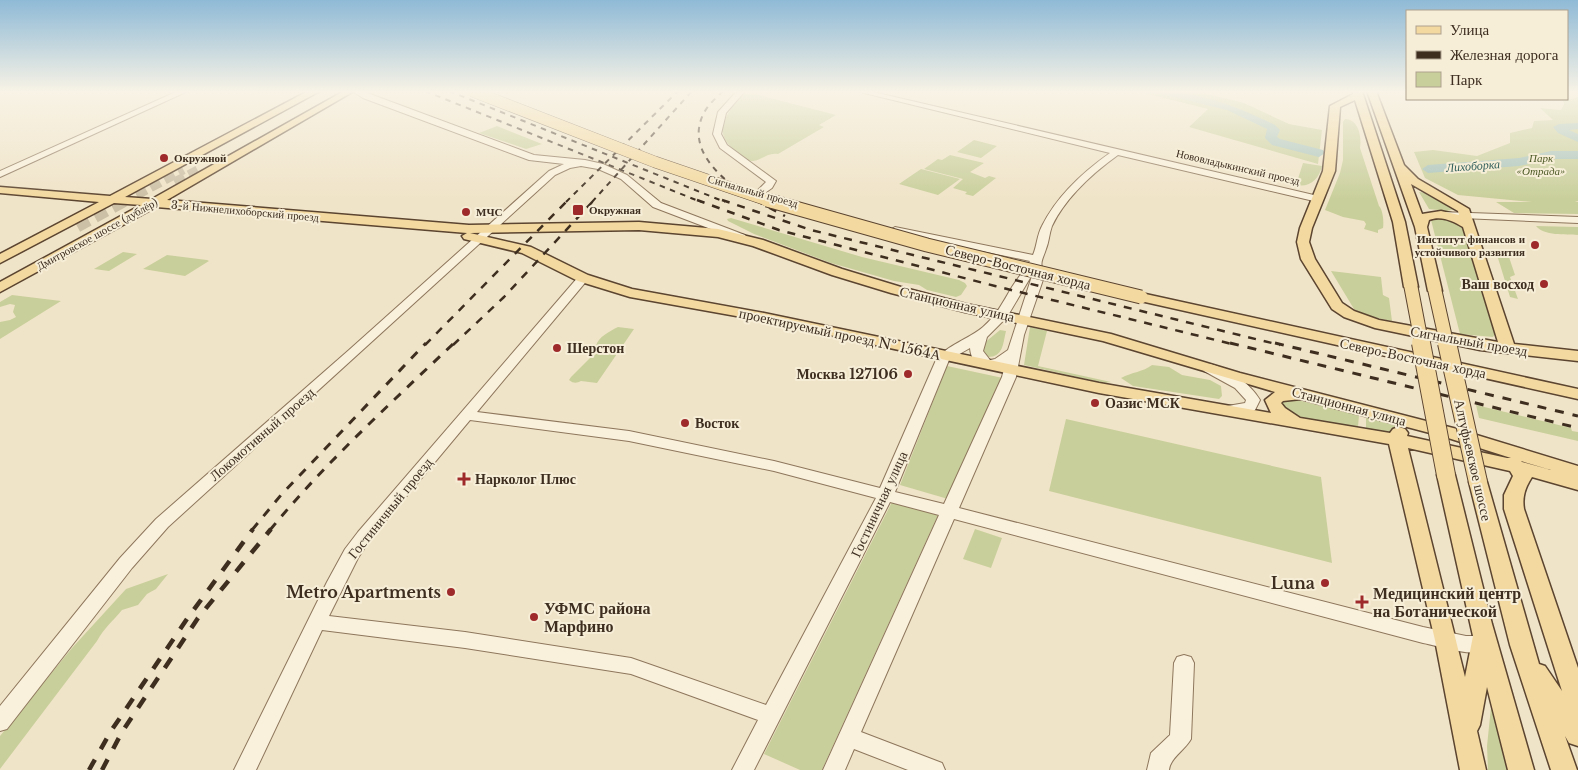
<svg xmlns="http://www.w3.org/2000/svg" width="1578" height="770" viewBox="0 0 1578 770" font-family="'Libre Baskerville',serif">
  <rect width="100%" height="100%" fill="#f0e4c8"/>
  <path fill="#c9cf9b" d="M1135 91H1191L1225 98 1244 103 1289 124 1322 130 1318 164 1189 127 1208 109Z
    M743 93 755 94 836 115 819 125 824 127 778 154C768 152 762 160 753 161 746 162 741 156 736 152 710 130 727 115 743 93Z
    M1578 97V201L1575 202H1578V214L1514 213 1496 202H1532L1458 195 1425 178 1414 152 1433 150 1477 156 1510 143V133L1532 128 1534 121 1553 120 1540 108 1561 110 1564 104 1563 101Z
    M1345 119C1358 119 1362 136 1360 148L1379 206C1383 210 1384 222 1383 228L1378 230V233L1364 229 1366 224 1364 221 1343 217 1325 210 1340 173 1343 160V122Z
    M497 126 542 144 526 149 479 133Z
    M974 140 997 146 981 158 957 152Z
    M950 155 984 163 970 172 985 178 989 176 996 178 973 196 965 194 967 192 953 188 963 179 924 169 938 159 942 160Z
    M1303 163 1322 166C1319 179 1310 188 1296 185Z
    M921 169 960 179 938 195 899 184Z
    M1419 192 1427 193 1455 209 1447 211 1429 209Z
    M731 218 862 257 959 280 965 283 967 286 961 295 956 297 927 290 919 285 894 281 831 263 754 234 728 221 727 219Z
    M1433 218H1449L1461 224 1496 332 1493 337 1460 334 1431 220Z
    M1536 226 1578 227V235C1565 234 1544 236 1536 226Z
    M123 252 137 254 109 271 94 269Z
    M1499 254 1509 257 1515 275 1510 277 1518 299 1510 297 1497 255Z
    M167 255 207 260 209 261 185 276 143 269Z
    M1331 271 1381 277 1383 295 1389 298 1392 321 1367 316 1354 309Z
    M12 295 61 301 0 339V322L10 320 16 317 13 312 15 305 10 304 0 307V302Z
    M618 327 634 329 597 383 581 381C577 383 574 384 569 380L571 377 590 358 601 351 596 346C598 337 610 331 618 327Z
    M1030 327 1047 331 1038 366 1111 382 1104 383 1024 365Z
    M1000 330 1006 331C1003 344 1003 357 988 357L982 351 983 344Z
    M1152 365 1169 367 1182 375 1210 380 1221 386 1222 396 1219 399 1133 386 1121 378C1132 372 1143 372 1152 365Z
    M947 366 1003 378 948 499 900 485Z
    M1289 398 1359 415 1358 427 1294 416 1278 402Z
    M1476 405 1571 428 1572 431 1578 432V441L1479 418Z
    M1366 417 1398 426 1391 430 1390 434 1366 429Z
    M1066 419 1321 477 1332 563 1049 491Z
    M892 502 938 515 822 770H800L764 754Z
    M975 529 1002 538 991 568 963 559Z
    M168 574 156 589 147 594 138 605 122 610C113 621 104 628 97 641L0 769V736L72 648 126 589Z
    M1491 707 1508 770H1488L1487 746Z"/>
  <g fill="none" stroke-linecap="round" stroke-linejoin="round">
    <path fill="#a9c4bc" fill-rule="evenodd" d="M1156 91C1198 91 1238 107 1275 125L1280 130 1277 137 1280 139 1323 150 1325 153 1319 157 1272 145 1265 138 1267 129 1227 110 1157 93Z
      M1578 123V129L1569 130 1578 134V142L1558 133 1553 127 1559 124Z
      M1551 151H1578V159H1551L1519 166 1428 173 1422 169 1428 165 1519 158Z"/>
    <path stroke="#ccc0a6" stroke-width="11" stroke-dasharray="11 5" stroke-linecap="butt" d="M175 183 198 171
      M122 202 183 169"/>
    <path stroke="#ccc0a6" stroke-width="13" stroke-dasharray="13 7" stroke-linecap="butt" d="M77 226 125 200"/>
    <g stroke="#8d765c" stroke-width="2">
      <path id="minor" d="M178 91H188L0 177V171Z
        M352 91H362L534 155 585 160 603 164 627 175 661 203 745 235 746 237 741 240 737 239 653 207 621 179 598 169 581 166 570 168 555 175 168 527 132 568 7 729 0 731V706L120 558 156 519 349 350 549 171 564 164 529 160 363 98Z
        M737 91H745L726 113 721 134 727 145 776 181 772 188 759 197 754 194 766 182 720 148 713 134 718 112Z
        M856 91H869L1318 196 1323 199 1318 202 1118 155C1093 173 1066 197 1052 226 1049 234 1049 242 1046 249 1043 259 1038 264 1045 274L1024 335 1016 377 959 508 1423 627 1466 636H1482L1489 638 1492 644 1489 650C1468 657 1444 647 1423 643L954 519 861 732 942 763 945 770H908L854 749 845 770H823L939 515 890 502 754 770H732L758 720 631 674 465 648 322 630 256 770H234L327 582 345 549 358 532 579 276H587L589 278 477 412 629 431 774 461 880 488 936 360C947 345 969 339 983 327 997 315 1003 302 1012 287 1018 278 1024 270 1030 261L895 233 890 230 895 227 1033 255C1037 246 1037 235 1042 226 1057 196 1083 172 1110 153ZM1033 273 1008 350 995 359 990 360 983 351 987 337 1007 317ZM970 348C972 370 988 369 1005 365L1002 377 944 504 895 492 949 360ZM470 420 629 441 774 471 876 498 766 705 631 658 465 632 329 616 358 558 370 540Z
        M1442 212 1578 217V223L1438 217V213Z
        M1209 364C1229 369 1250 383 1260 400L1255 410 1227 414 1222 413 1220 410 1222 407 1245 403 1246 400 1235 388 1204 371 1202 368 1204 365Z
        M1184 655 1191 657 1194 663 1191 739C1185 750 1170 758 1169 770H1147L1151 753 1170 735 1174 663 1177 657Z"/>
    </g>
    <g stroke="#5b4430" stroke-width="3">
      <path id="major" d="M308 91H320L125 197 152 199 344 91H354L167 200 469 225 639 222 718 229 763 240 842 269 901 287 966 304 1111 334 1240 373 1457 429 1578 466V490L1532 477C1525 488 1522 497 1524 509L1578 668V746L1569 743 1565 736 1577 770H1551L1510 645 1469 482 1471 477 1478 476 1485 477 1487 482 1539 664 1545 666 1562 691 1504 509V495L1513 476 1510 471 1408 448 1465 677 1473 636 1437 475 1439 471 1446 469 1453 471 1455 475 1492 624 1534 770H1508L1487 687 1480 725 1477 731 1486 770H1460L1435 640 1389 444 1099 393 764 321 630 297 578 281 522 253 464 239 462 236 467 233 156 207 0 292V282L141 205 114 203 0 263V254L99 202 0 193V187L110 196ZM639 230 718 237 753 246 832 275 891 293 965 312 1103 341 1275 392 1265 400 1271 413 1099 383 764 313 632 289 588 275 531 247 470 233ZM1301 399 1445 437 1511 458H1507L1407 436 1408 433 1405 429 1399 427 1393 429 1390 433 1300 418 1285 408 1281 403 1283 401ZM1521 461 1551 470 1522 462Z
        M1353 91H1362L1405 222 1418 287 1411 291 1404 287 1393 222 1355 100 1340 107 1335 171 1312 228 1309 242 1315 259 1342 303 1354 311 1379 320 1498 342 1463 227C1453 221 1441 215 1429 220L1427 227 1442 291 1435 295 1428 291 1415 227 1367 91H1376L1404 165 1418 179 1469 209 1514 344 1578 351V361L1480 350 1375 328 1344 317 1332 309 1301 259 1297 242 1300 228 1323 171 1330 106 1353 94ZM1411 184 1458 211 1459 215 1441 211 1422 214Z
        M1141 293 1578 389V399L1136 300 1134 297 1136 294Z"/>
    </g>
    <use href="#minor" fill="#faf1dc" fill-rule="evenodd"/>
    <use href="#major" fill="#f3d9a0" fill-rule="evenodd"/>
    <path stroke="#3d2e20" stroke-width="2" stroke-dasharray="5.5 5.5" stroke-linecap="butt" d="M425 91 701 202
      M449 91 725 202
      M723 91C717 97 709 104 705 111 682 151 727 184 757 202
      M566 202 678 91
      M592 202 692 91"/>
    <path stroke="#3d2e20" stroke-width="2.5" stroke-dasharray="8 8" stroke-linecap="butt" d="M697 200 779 230 995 286 1236 345
      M722 200 811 230 1280 345
      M755 200 785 216
      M425 345 568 200
      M453 345 504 297 594 200"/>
    <path stroke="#3d2e20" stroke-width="3" stroke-dasharray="9 9" stroke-linecap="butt" d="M1230 343 1578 428
      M1275 343 1578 416
      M252 530 281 495 426 343
      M270 530C325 463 391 403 454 343"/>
    <path stroke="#3d2e20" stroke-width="4.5" stroke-dasharray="12 12" stroke-linecap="butt" d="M89 770 111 731 187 619 253 529
      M102 770 122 732 198 618 271 529"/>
    <g stroke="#5b4430" stroke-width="12" stroke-linecap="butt">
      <path id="major-bridge-far2" d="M472 91 655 162 772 202"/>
    </g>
    <g stroke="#5b4430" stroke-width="15" stroke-linecap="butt">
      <path id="major-bridge-far1" d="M767 200 927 245 1141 297
        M1411 287 1422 345
        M1435 291 1447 345"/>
    </g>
    <g stroke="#5b4430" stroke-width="20" stroke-linecap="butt">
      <path id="major-bridge" d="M1421 343 1446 475
        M1447 343 1478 482"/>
    </g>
    <use href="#major-bridge-far2" stroke="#f3d9a0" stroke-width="11"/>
    <use href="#major-bridge-far1" stroke="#f3d9a0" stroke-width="13"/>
    <use href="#major-bridge" stroke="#f3d9a0" stroke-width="18"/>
  </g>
  <linearGradient id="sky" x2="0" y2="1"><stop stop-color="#8fbad6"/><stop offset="0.46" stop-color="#f8f3e6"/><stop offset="1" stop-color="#f8f3e6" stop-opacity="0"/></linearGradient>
  <rect width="1578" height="199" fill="url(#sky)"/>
  <g fill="#9e2a2b" stroke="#f7eed8" stroke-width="2">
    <circle cx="164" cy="158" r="5"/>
    <rect x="572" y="204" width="12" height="12" rx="2.5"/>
    <circle cx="466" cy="212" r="5"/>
    <circle cx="1535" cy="245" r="5"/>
    <circle cx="1544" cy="284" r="5"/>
    <circle cx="557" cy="348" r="5"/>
    <circle cx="908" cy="374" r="5"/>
    <circle cx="1095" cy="403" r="5"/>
    <circle cx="685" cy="423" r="5"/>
    <path d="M461.5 471.5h5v5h5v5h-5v5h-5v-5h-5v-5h5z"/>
    <circle cx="1325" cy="583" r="5"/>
    <circle cx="451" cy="592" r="5"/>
    <path d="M1359.5 594.5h5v5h5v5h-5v5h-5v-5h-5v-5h5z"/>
    <circle cx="534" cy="617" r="5"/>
  </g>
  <g text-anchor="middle" stroke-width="4" stroke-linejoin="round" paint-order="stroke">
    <g font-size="11" font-weight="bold" fill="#3d2e20" stroke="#f7eed8" text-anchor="start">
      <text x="174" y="162">Окружной</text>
      <text x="589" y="214">Окружная</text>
      <text x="476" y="216">МЧС</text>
      <text x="1525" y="243" text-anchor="end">Институт финансов и<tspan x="1525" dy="13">устойчивого развития</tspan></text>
    </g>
    <g font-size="11" font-style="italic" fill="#4d5a26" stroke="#f7eed8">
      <text x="1541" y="162">Парк<tspan x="1541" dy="13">«Отрада»</tspan></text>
    </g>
    <g font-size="11" fill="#3d2e20" stroke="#f7eed8">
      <text transform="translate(1238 167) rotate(13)" y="4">Нововладыкинский проезд</text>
      <text transform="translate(753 191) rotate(16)" y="4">Сигнальный проезд</text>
      <text transform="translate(245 211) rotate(5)" y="4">3-й Нижнелихоборский проезд</text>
      <text transform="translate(97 234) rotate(-29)" y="4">Дмитровское шоссе (дублёр)</text>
    </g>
    <g font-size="12" font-style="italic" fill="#2f5d5a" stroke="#f7eed8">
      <text transform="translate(1473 166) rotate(-4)" y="4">Лихоборка</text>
    </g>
    <g font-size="14" fill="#3d2e20" stroke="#f7eed8">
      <text transform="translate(1018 267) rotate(14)" y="5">Северо-Восточная хорда</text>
      <text transform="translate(957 304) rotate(13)" y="5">Станционная улица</text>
      <text transform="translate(840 334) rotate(12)" y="5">проектируемый проезд № 1564А</text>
      <text transform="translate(1469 341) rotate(10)" y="5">Сигнальный проезд</text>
      <text transform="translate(1413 358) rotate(12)" y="5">Северо-Восточная хорда</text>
      <text transform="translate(1349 406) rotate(15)" y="5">Станционная улица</text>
      <text transform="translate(262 434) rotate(-41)" y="5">Локомотивный проезд</text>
      <text transform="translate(1473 460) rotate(77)" y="5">Алтуфьевское шоссе</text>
      <text transform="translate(879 504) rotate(-65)" y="5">Гостиничная улица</text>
      <text transform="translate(390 508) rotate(-51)" y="5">Гостиничный проезд</text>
    </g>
    <g font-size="14" font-weight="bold" fill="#3d2e20" stroke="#f7eed8" text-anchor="start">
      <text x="1534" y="289" text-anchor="end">Ваш восход</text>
      <text x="567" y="353">Шерстон</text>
      <text x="898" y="379" text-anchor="end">Москва 127106</text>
      <text x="1105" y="408">Оазис МСК</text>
      <text x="695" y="428">Восток</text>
      <text x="475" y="484">Нарколог Плюс</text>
    </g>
    <g font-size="16" font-weight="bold" fill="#3d2e20" stroke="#f7eed8" text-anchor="end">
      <text x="1315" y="589">Luna</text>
      <text x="441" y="598">Metro Apartments</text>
      <text x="1373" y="599" text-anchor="start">Медицинский центр<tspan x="1373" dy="18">на Ботанической</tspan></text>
      <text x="544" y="614" text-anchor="start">УФМС района<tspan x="544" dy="18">Марфино</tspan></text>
    </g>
  </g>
  <rect x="1406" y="10" width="162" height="90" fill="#f7eed8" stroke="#ada18e"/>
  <rect x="1416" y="26" width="25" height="8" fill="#f3d9a0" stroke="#ada18e"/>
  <text x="1450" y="35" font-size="15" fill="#3d2e20">Улица</text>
  <rect x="1416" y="51" width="25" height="8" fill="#3d2e20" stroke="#ada18e"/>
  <text x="1450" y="60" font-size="15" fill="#3d2e20">Железная дорога</text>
  <rect x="1416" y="72" width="25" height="15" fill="#c9cf9b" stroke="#ada18e"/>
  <text x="1450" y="85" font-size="15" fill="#3d2e20">Парк</text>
</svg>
